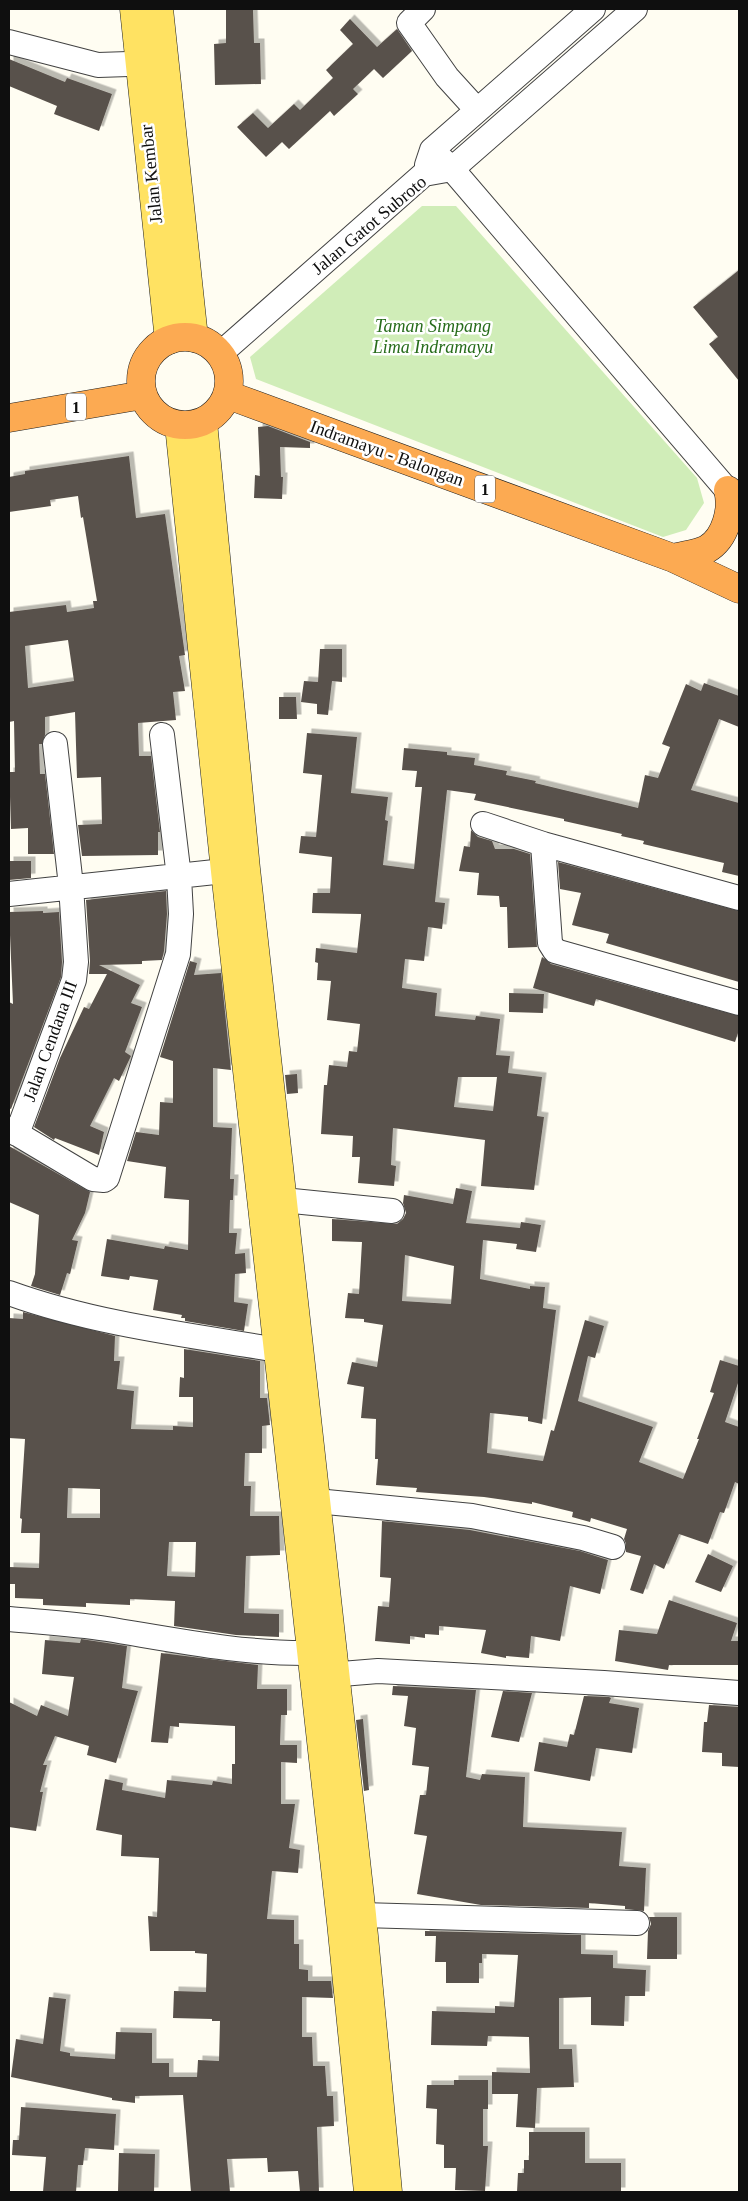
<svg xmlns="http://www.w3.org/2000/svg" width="748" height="2201" viewBox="0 0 748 2201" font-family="'Times New Roman',serif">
  <defs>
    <filter id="shadow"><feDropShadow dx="4.5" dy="-4.5" stdDeviation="0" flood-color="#0004"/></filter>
  </defs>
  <rect width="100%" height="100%" fill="#fffdf2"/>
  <path fill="#d0edb8" d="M422 206H456L697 478 704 503 686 530 663 537 256 379 250 357Z"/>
  <path fill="#59514b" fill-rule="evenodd" filter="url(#shadow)" d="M226 9 253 10 254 43H260L261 84 215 85 214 44 226 43Z
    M350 19 377 47 397 29 412 51 383 78 374 69 353 89 358 94 334 116 330 111 289 149 282 142 266 157 237 127 253 113 268 128 294 104 300 110 333 78 326 70 353 44 340 30Z
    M9 59 65 82 67 78 112 94 99 131 54 114 57 106 9 86Z
    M739 270V381L709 344 718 337 693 307Z
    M268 426 310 442V448L280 447 281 477H283L282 499 254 498 255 475 260 476 258 427Z
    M129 456 136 518 165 514 185 655 179 656 185 691 173 692 176 720 138 723 139 756H151L160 832H158V855L82 856 78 825 102 824 101 777 77 778 75 712 45 717V735L42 744H39L40 774H45L54 854H28V828L11 829 10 797H9V772H15L14 721 9 722V612L66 605 67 612 94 608 93 601H97L83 517 81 518 78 496 50 500 51 506 9 512V477L25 474V471ZM68 640 74 681 28 688 25 646Z
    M320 649H342V682L332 681 328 715 317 714V704L301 702 304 681 318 682Z
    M704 683 739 696V727L719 719 691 790 739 803V876L722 872 724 863 643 844 644 841 621 836 622 834 564 821V819L474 800 476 794 447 790 435 902 445 903 442 929 428 927 424 961 405 959 402 988 437 993 435 1016 475 1020 476 1016 500 1019 496 1055 510 1056 508 1073 542 1077 537 1116 544 1117 534 1190 481 1186 485 1140 393 1128 391 1165 396 1166 394 1186 358 1183 360 1157H352L353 1136 321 1134 324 1085H327L329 1065 347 1067 349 1051 357 1052 360 1024 327 1020 331 981 317 980 318 963 315 962 316 948 357 953 361 916V914L312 913 313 893H330L332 857 299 853 301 836 316 837 322 775 303 773 307 733 357 737 351 793 388 797 385 820 388 821 383 865 414 869 422 787H415L417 771 402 770 404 748 447 752V755L475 758 474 765 507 771 506 775 536 781 535 783 638 808 645 775 658 778 670 747 662 744 686 684 701 691ZM458 1077H497L493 1111 454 1107Z
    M279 697H296L297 719H279Z
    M471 830 478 837 492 841 495 849H514L530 854 537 947 508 948 507 907H500L499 896 477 895 479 873 459 871 464 846 470 847Z
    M9 861H31V878L9 880Z
    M558 862 739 911V982L606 943 609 934 572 925 581 893 560 889Z
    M166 891 167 914 164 951 162 960 142 961V964L99 965 140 985 131 1003 142 1007 125 1052 131 1056 119 1081 114 1078 90 1126 104 1132 99 1155 55 1138 54 1140 34 1127 60 1058 84 1007 89 1009 107 974H89L90 961 86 900Z
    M43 911V913L59 912 62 962 61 977 11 1109 9 1108V1002L13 1004 9 912Z
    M542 957 551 964 739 1016V1030L735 1042 596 999 594 1006 533 988Z
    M190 961 197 963 194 975 221 973 231 1070 213 1068V1127L232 1128 230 1179H234L233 1200H230L229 1233H237L235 1254 245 1253 246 1273 235 1274 234 1302 248 1304 244 1331 185 1321V1318H181L182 1315 153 1310 158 1280 130 1276 129 1280 101 1276 107 1239 164 1249 165 1246 188 1250 189 1200 164 1198 166 1167 127 1161 136 1132 159 1135 160 1102 173 1103V1061L160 1057Z
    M509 993 544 994 543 1013 509 1012Z
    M297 1074 298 1093 287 1094 285 1075Z
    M9 1146 90 1192 85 1213 72 1240 78 1241 70 1274 67 1273 60 1295 31 1286 35 1274 39 1215 9 1202Z
    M456 1188 472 1191 466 1223 520 1228 521 1222 541 1225 536 1252 516 1249 517 1244 483 1240 480 1279 530 1289V1286L545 1287 543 1308 556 1310 542 1424 528 1421V1417L490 1413 487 1453 543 1461 551 1430 554 1431 585 1320 604 1326 595 1358 588 1356 578 1401 653 1427 639 1462 683 1479 699 1439H697L714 1393 710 1392 720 1360 739 1366V1380L725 1422 739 1427V1484L735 1482 724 1513 720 1512 708 1544 679 1534 664 1569 654 1564 643 1594 630 1590 641 1556 626 1552V1544L624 1539 627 1529 591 1518 590 1522 572 1517 573 1512 532 1502V1504L484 1497 416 1492 417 1488 376 1485 378 1459H375L376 1419 361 1418 364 1387 347 1384 352 1362 377 1367 383 1325 364 1322V1319L345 1318 348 1293 359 1294 362 1242 332 1241V1219L397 1224 403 1219 406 1213 403 1203 404 1195 453 1204ZM405 1255 454 1266 451 1304 402 1301Z
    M23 1312 115 1336 114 1361H120L117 1389 134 1391 131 1429 173 1430V1426L193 1427V1397H179L180 1377 184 1378V1349L260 1361V1398H267L270 1425 262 1426V1453H245L244 1486H251L250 1516H279L280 1555 246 1556 244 1613 279 1614V1637L236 1635 174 1626 175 1601 130 1599V1605L86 1603V1607L43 1605V1599L15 1598V1584H9V1567L39 1568 40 1533H21L22 1519 20 1518 25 1439 9 1438V1318L23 1319ZM68 1488 100 1489V1518H67ZM169 1542H196L195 1577 167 1576Z
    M382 1521 470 1530 580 1551 608 1560 600 1594 570 1586 560 1641 531 1636 529 1658 506 1656V1658L481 1653 486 1630 439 1626V1635L425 1634V1638L410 1636V1644L375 1641 378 1606 389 1607 391 1578 380 1577Z
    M708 1554 733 1566 721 1592 695 1582Z
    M669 1600 737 1623 731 1641H739V1665H669L668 1670 615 1661 619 1630 657 1634Z
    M81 1639 127 1646 122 1688 138 1691 116 1763 87 1755 89 1746 55 1736 43 1765H47L40 1792H43L36 1831 9 1827V1702L37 1716 41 1705 68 1716 74 1677 42 1674 45 1640 80 1643Z
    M161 1653 258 1665 257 1689H287V1715H281L280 1745H297V1763L281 1762V1804H295L289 1848 300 1850 298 1873 272 1871 267 1919 294 1920V1944H299V1969L308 1970V1981H331L333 1998 302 1997V2037H312L313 2066H325L327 2096H333L334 2126 317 2127 319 2192H300L298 2171 268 2172 267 2158 227 2159 230 2192H191L183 2095 135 2096V2103L112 2100V2098L11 2077 16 2039 43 2044 49 1997 66 1999 60 2051 70 2053V2056L115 2059 116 2032 152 2033V2063H169V2077H197L198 2060 219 2061 220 2021H212V2019L173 2018 174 1991 206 1992 207 1954 195 1953V1951H150L148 1916 157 1917 159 1858 121 1856 122 1835 96 1830 105 1779 123 1783 122 1790 165 1798 167 1780 212 1785 213 1781 232 1784V1764H235V1726L179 1723V1727L170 1726 168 1743 151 1742Z
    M393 1686 476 1690 466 1777 480 1780 482 1774 525 1777 523 1827 622 1832 619 1866 646 1868 644 1911 625 1909V1906L589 1903V1908L481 1905 417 1894 427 1836 414 1834 420 1795H426L429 1767 412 1765 416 1728 404 1726 408 1696 392 1695Z
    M503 1691 532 1693 519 1742 491 1737Z
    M584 1696 609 1697 611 1698 609 1703 639 1708 632 1753 596 1748 590 1781 534 1771 539 1742 567 1747 570 1734 574 1735Z
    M709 1705 739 1707V1767L722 1766V1753L702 1752 704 1722H707Z
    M363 1719 369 1790 364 1791 356 1720Z
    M649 1917H677V1959H647L648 1931 651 1924Z
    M425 1931 581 1935V1954L613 1955V1968L646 1970 645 1996H625L624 2026 591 2025V1997L559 1998V2049H572L574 2087 537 2088 535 2128 516 2127 518 2094H492V2072L530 2073 529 2037 488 2036 487 2046 431 2045 432 2011 495 2013V2006L514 2007 518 1955 482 1954V1963H479V1983H446V1962H435L436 1936H425Z
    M454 2080H488V2109H483V2146H488L485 2191 455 2190 456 2168H444V2145L436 2144 437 2109 426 2108 427 2085H454Z
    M21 2107 116 2114 114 2150 85 2148 83 2165H78L76 2192H43L46 2157 12 2155 13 2140H19Z
    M529 2132H585V2163H621V2192H517L518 2173H524V2160H529Z
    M119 2153 155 2154 154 2192H118Z"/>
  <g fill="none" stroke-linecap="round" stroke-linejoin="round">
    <g stroke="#424242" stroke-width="26">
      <path id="minor" d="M423 9 409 23 447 77 477 110
        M9 42 98 65 159 63
        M432 150 452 169 739 504
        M427 165 432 150 593 9
        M221 353 424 174 452 169 635 9
        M483 824 543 844 550 943 555 951 739 1003
        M543 844 739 898
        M9 894 243 869
        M9 1129 93 1179 104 1180 107 1178 178 954 181 914 179 877 162 735
        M17 1134 74 980 76 962 71 886 55 744
        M283 1200 392 1211
        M9 1293C95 1324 188 1335 278 1350L295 1349
        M316 1501 472 1516 583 1538 613 1547
        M9 1619C41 1622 75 1624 107 1629 175 1640 242 1654 311 1653
        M317 1676 378 1671 604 1683 739 1693
        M362 1915 637 1923"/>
    </g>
    <g stroke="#202020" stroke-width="29">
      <path id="major" d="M134 9 169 340
        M159 9 194 338
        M203 422 246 869 362 1915 388 2192
        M179 425 225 871 341 1922 368 2192"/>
    </g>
    <g stroke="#202020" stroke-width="29">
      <path id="highway" d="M141 381a44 44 0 1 1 88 0a44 44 0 1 1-88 0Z
        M228 395 673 558 739 589
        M9 418 143 395
        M673 558C683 555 698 554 707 549 726 538 733 509 728 490"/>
    </g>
    <use href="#minor" stroke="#fff" stroke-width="24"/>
    <use href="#major" stroke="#ffe262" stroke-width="28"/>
    <use href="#highway" stroke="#fcaa52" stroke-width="28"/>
  </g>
  <g text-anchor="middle" stroke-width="5" stroke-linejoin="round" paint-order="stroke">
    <g fill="#fff" stroke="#575757" stroke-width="1">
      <rect x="66" y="393.5" width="20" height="27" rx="4"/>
      <rect x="475" y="475.5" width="20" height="27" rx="4"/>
    </g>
    <g font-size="16" font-weight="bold" fill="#0f0f0f">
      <text x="76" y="413">1</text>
      <text x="485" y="495">1</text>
    </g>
    <g font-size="18" fill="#0f0f0f" stroke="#fff">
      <text transform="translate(151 174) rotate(-96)" y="6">Jalan Kembar</text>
      <text transform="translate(369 225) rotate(-40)" y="6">Jalan Gatot Subroto</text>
      <text transform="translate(387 453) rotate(20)" y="6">Indramayu - Balongan</text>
      <text transform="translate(50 1041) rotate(-70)" y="6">Jalan Cendana III</text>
    </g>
    <g font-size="18" font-style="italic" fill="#276c1b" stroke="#fff">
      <text x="433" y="332">Taman Simpang<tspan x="433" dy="21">Lima Indramayu</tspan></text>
    </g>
  </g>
  <rect width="748" height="2201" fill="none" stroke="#0f0f0f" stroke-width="20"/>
</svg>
